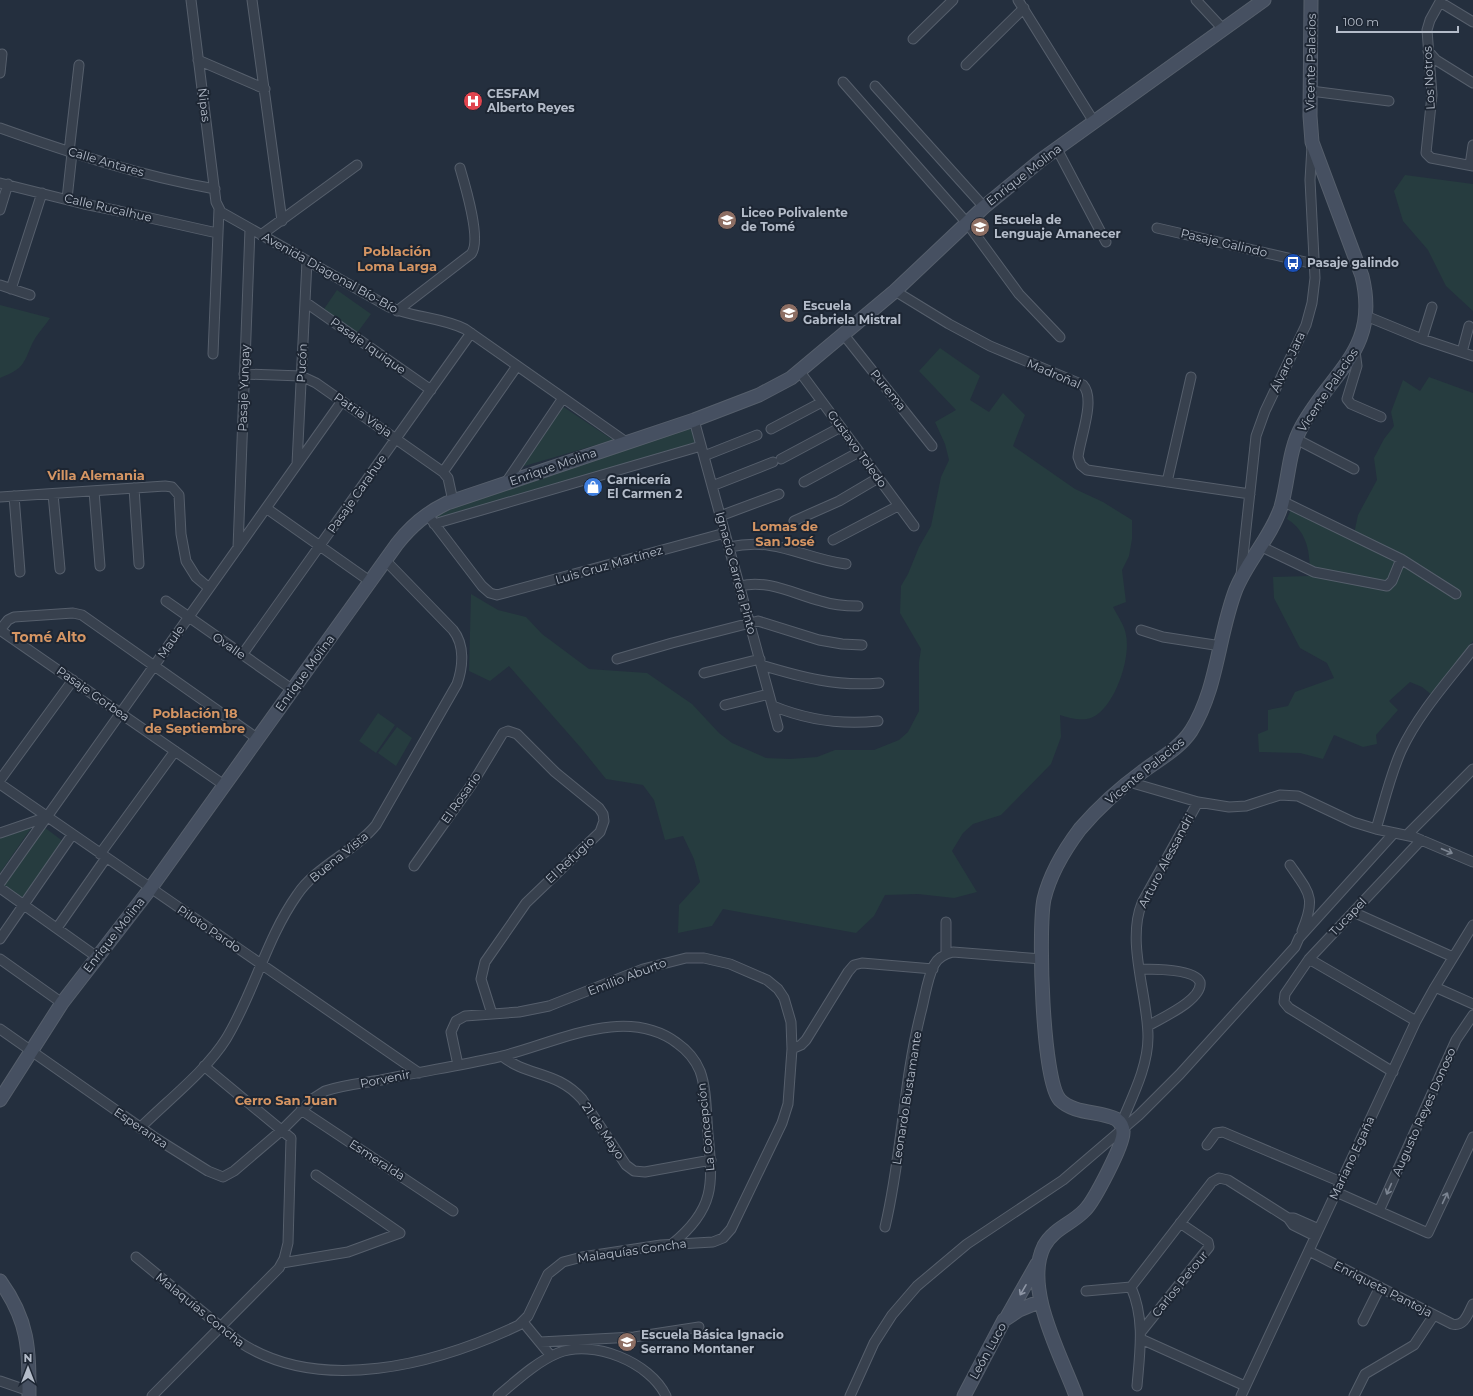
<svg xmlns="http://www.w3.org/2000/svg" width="1473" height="1396" viewBox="0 0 1473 1396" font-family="Montserrat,sans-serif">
  <rect width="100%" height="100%" fill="#242f3e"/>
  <path fill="#263c3f" d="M1405 175 1473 184V311L1446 286 1428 250 1403 221 1394 191Z
    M337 290 371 314 357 333 324 309Z
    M0 305 50 318C45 326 36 335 32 344 23 365 23 369 0 378Z
    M940 348 980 376 970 400 989 412 1003 393 1025 415 1013 446 1075 489 1103 502 1132 520V539L1129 556 1122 570 1126 602 1113 607C1117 615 1125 626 1126 635 1131 658 1115 706 1093 717 1084 722 1069 718 1060 715L1061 737 1051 764 1001 815 973 824 963 833 952 851 977 892 954 898 918 894 885 895 874 916 856 933 723 909 712 926 678 933 679 905 700 882 694 859 683 836 665 840 654 800 643 785 606 779 581 748 509 666 490 681 469 671 471 594 498 610 526 617 542 634 589 669 647 673 692 704 719 733 732 743 766 758 790 759 817 757 835 750H874L899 740 908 732 919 711V662L921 649 900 613 901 586 908 574 919 547 931 526 941 477 949 460 945 444 935 422 956 410 919 371Z
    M1429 377 1473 393V641L1432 695 1422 687 1410 682 1389 701 1398 710 1376 735 1377 744 1363 747 1334 735 1323 759 1300 753 1259 752 1258 734 1268 730V710L1288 706 1295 692 1334 678 1327 663 1300 648 1274 598 1273 577 1310 576C1310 553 1308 532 1287 519L1292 507 1354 534 1358 515 1377 480 1374 458 1384 439 1394 426 1391 412 1403 380 1420 391Z
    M562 406 613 440 521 467Z
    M686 428 692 430 696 441 693 446 438 520 436 514Z
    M378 713 395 725 376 753 359 741Z
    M397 727 412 738 396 766 378 753Z
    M34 824 0 873V837Z
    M44 827 64 842 23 901 1 884Z"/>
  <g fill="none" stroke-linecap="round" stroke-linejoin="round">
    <g stroke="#565f6c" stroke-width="11">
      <path id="street" d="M191 0 216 202 221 212 389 307C414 318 441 317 465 329L626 442
        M252 0 282 221
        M1018 0 1094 122
        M1196 0 1223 29
        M1441 0 1430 20 1427 30 1432 95 1426 153 1431 158 1473 166
        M1440 2 1473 22
        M913 39 953 0
        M1428 51 1436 60 1473 83
        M198 60 265 89
        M966 65 1024 8
        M0 73 2 54
        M843 82 967 223 1019 294 1060 337
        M875 86 984 207
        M1311 91 1389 101
        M0 128C70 153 141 176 215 189
        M1057 149 1106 242
        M69 152 79 65
        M1470 165 1473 145
        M0 183 84 204 119 211 217 233
        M67 199 72 153
        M0 210 8 184
        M1157 228 1314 264
        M261 235 357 165
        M0 285 30 295
        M11 289 42 193
        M895 291 949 324 990 346 1083 385C1096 399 1080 438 1078 457L1081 465 1087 470 1250 494
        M305 302 431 390
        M397 311 471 254C482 241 465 185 460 168
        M1366 316 1422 339 1473 356
        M844 335 932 446
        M1422 339 1432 307
        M1355 351 1357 366 1347 399 1351 404 1381 417
        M1462 352 1469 326
        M213 354 219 209
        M800 372 914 526
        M244 374 301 376 316 383 443 472 448 478 453 501
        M694 420 778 727
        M771 429 822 402
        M1296 439 1354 469
        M704 456 757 435
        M781 459 841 427
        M297 464 307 261
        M443 472 517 366
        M804 482 859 452
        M1167 482 1191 377
        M505 484 563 398
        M712 486 773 462
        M134 488 139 564
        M94 491 100 566
        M53 494 60 569
        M14 496 20 572
        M0 497 165 486 172 487 179 495 181 534 186 561 196 577 209 588
        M1282 501 1401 559 1456 594
        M266 508 371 582
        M427 514 482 586 490 593 497 595 725 533
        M720 516 779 494
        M794 521 839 501 878 478
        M434 524 701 446
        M833 540 898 506
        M1260 546 1314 572 1387 586 1392 581 1401 559
        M729 547C779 537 801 558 846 564
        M238 548 250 229
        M1241 575 1256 436 1265 411 1306 325 1312 303 1315 278 1310 180 1312 146
        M740 586C768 579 794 594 821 601 833 605 846 606 858 606
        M166 601 293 690
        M0 630 8 620 14 617 73 613 82 615 258 739
        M0 630 224 785
        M1141 630 1163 637 1221 646
        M242 655 471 333
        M617 659 672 643 758 621 819 640 842 644 862 645
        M761 665C801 677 837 687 879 683
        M704 673 760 659
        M725 705 769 694
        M773 706C807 720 841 725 878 721
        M0 780 73 680
        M1129 782 1198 802 1229 807 1246 806 1280 795 1298 796 1353 822 1376 829 1414 837 1473 862
        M0 784 419 1073
        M1376 829C1384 803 1390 776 1401 751 1418 714 1448 681 1473 649
        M0 833 47 817
        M1407 835 1473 769
        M100 854 175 751
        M1290 865C1310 894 1316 898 1302 931
        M414 866 472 784 503 733 508 731 517 734 555 772 599 808 603 814 604 821 600 832 526 903 485 962 481 979 492 1014
        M0 883 342 401
        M0 888 97 957
        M1353 912 1453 957
        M57 928 106 858
        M0 939 72 835
        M946 954V922
        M0 959 62 1003
        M1309 959 1416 1021
        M1140 969C1153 969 1195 969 1200 982 1203 1000 1161 1018 1148 1026
        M1435 987 1473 1004
        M0 1029 157 1139 208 1171 223 1177 234 1171 282 1130 314 1098 325 1091C343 1085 363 1083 381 1080 419 1072 457 1066 494 1058 551 1046 623 1003 677 1043 687 1050 695 1059 700 1071 707 1090 706 1114 708 1134 713 1185 715 1209 672 1244
        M792 1049 801 1045 806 1040 848 972 854 965 862 963 933 969
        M502 1056C527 1077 556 1070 582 1099L626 1165 634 1171 645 1172 711 1160
        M1393 1072 1289 1008 1284 1002 1285 994 1309 959 1421 840
        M301 1110 453 1211
        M1121 1124C1132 1097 1148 1067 1148 1037 1148 996 1126 942 1142 903L1198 802
        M140 1128C167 1101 206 1071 226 1039 254 993 266 939 297 895 316 866 354 852 376 825L457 684C463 667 465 645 453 630L386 561
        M1207 1145 1216 1133 1223 1132 1341 1182
        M316 1175 400 1233
        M1336 1192 1428 1233 1473 1137
        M1379 1211 1456 1040 1473 1015
        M1288 1218H1294L1319 1229
        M885 1227C902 1156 903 1083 921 1012 925 997 927 979 934 965 938 957 945 954 953 952L1042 959
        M1309 1251 1452 1324C1465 1327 1468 1313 1473 1304
        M136 1257 238 1341C319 1396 437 1364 519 1325L528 1316 548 1274 563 1262 582 1257 661 1245 713 1242 723 1238 731 1229 782 1123 788 1104 792 1049 791 1022 784 998 778 989 767 980 730 964 704 958H686L643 969 549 1006 519 1012 465 1016 456 1021 451 1032 458 1065
        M282 1263 348 1252 400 1233
        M1131 1287C1145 1319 1140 1351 1137 1386
        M1086 1291 1131 1287 1212 1182 1219 1178 1228 1180 1288 1218 1293 1225 1315 1236
        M1363 1321 1380 1287
        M523 1322 551 1356
        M1141 1332 1209 1247 1208 1242 1180 1223
        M1141 1339 1245 1386
        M540 1342 634 1337 699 1327
        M0 1381 29 1391
        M152 1396 279 1268 284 1259 288 1243 291 1138 204 1066
        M498 1396C516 1381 536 1362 558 1353 593 1339 650 1362 666 1396
        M850 1396 874 1343 892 1315 917 1286 967 1244 1063 1180 1139 1115 1180 1074 1295 947 1299 938 1394 833
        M1241 1396 1416 1021 1435 987 1473 925
        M1354 1396 1365 1374 1414 1345 1434 1315"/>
    </g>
    <g stroke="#565f6c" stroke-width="15">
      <path id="secondary" d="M0 1100 62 1003 150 889 397 544C411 526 426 513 447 503L694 420 759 395 791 378 895 291 984 207 1041 160 1264 0
        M0 1281C29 1321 29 1349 29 1396
        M1007 1317 1037 1264
        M964 1396 1004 1320 1019 1310 1041 1301
        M1076 1396C1061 1355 1023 1288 1044 1246 1054 1228 1072 1224 1085 1210 1094 1201 1124 1144 1123 1132 1123 1127 1120 1122 1116 1119 1099 1111 1074 1114 1060 1100 1042 1081 1038 928 1044 899 1050 874 1065 849 1080 829 1098 808 1120 788 1142 772 1159 759 1179 749 1191 731 1218 688 1218 635 1236 589 1248 560 1271 537 1281 507 1289 479 1288 451 1302 426 1333 370 1380 349 1362 276L1312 142 1310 116 1311 0"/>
    </g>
    <use href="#street" stroke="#38414e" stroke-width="9"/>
    <use href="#secondary" stroke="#465061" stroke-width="13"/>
  </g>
  <defs><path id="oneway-shaft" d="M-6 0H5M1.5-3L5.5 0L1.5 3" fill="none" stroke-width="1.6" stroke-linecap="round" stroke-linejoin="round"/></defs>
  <g stroke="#7c8592">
    <use href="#oneway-shaft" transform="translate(1447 851) rotate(23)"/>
    <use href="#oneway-shaft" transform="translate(1389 1189) rotate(114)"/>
    <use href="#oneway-shaft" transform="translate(1445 1198) rotate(-65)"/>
  </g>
  <use stroke="#8e96a5" href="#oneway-shaft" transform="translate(1023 1290) rotate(120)"/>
  <defs>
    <g id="hospital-disc" transform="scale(1)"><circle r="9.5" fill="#e0444e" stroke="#1d2633"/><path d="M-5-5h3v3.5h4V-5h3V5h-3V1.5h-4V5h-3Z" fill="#fff"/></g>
    <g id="school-disc" transform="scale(1)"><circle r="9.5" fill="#8d6e63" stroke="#1d2633"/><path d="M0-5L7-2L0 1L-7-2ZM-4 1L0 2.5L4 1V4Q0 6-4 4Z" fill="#fff"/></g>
    <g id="bus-disc" transform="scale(1)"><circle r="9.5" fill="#1a4fb4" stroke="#1d2633"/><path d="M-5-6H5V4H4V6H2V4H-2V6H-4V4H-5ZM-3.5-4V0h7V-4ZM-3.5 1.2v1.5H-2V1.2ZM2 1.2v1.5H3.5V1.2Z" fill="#fff"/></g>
    <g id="shop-disc" transform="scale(1)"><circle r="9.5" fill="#3f7fe0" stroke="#1d2633"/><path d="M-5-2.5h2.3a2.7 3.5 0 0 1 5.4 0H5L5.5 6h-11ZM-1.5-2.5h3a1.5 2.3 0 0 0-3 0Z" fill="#fff"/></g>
  </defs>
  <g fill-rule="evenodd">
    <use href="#hospital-disc" x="473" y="101"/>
    <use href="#school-disc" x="727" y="220"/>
    <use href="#school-disc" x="980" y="227"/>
    <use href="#bus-disc" x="1293" y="263"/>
    <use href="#school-disc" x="789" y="313"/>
    <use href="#shop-disc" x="593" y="487"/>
    <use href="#school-disc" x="627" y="1342"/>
  </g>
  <g text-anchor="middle" stroke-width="4" stroke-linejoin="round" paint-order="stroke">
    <g font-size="12" fill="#b4bcc9" stroke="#1d2633">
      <text transform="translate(1311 62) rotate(-89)" y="4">Vicente Palacios</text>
      <text transform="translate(1429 78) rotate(-93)" y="4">Los Notros</text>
      <text transform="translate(204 105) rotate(83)" y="4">Ñipas</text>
      <text transform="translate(106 162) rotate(16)" y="4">Calle Antares</text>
      <text transform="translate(1024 175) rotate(-38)" y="4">Enrique Molina</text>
      <text transform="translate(108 208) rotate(13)" y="4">Calle Rucalhue</text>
      <text transform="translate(1224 243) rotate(13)" y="4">Pasaje Galindo</text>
      <text transform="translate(330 273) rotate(29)" y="4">Avenida Diagonal Bío-Bío</text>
      <text transform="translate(368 346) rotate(35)" y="4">Pasaje Iquique</text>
      <text transform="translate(1288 362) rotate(-65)" y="4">Álvaro Jara</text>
      <text transform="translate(302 363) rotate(-87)" y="4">Pucón</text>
      <text transform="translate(1054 374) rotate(23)" y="4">Madroñal</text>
      <text transform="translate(244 388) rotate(-88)" y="4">Pasaje Yungay</text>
      <text transform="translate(888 390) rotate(51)" y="4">Purema</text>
      <text transform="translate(1328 390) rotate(-56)" y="4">Vicente Palacios</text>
      <text transform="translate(363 415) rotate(35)" y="4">Patria Vieja</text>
      <text transform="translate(857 449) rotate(54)" y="4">Gustavo Toledo</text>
      <text transform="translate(553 467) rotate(-19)" y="4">Enrique Molina</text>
      <text transform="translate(357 494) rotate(-55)" y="4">Pasaje Carahue</text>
      <text transform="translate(609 565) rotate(-16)" y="4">Luis Cruz Martínez</text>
      <text transform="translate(736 573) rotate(75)" y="4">Ignacio Carrera Pinto</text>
      <text transform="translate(171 642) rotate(-55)" y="4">Maule</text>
      <text transform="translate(229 646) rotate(35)" y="4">Ovalle</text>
      <text transform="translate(305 673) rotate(-54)" y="4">Enrique Molina</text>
      <text transform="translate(93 694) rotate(35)" y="4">Pasaje Gorbea</text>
      <text transform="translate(1145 771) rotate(-39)" y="4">Vicente Palacios</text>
      <text transform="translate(461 798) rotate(-55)" y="4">El Rosario</text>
      <text transform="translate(339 857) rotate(-39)" y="4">Buena Vista</text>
      <text transform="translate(570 860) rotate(-43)" y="4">El Refugio</text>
      <text transform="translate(1166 861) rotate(-62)" y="4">Arturo Alessandri</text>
      <text transform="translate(1348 917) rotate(-46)" y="4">Tucapel</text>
      <text transform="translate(209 929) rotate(34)" y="4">Piloto Pardo</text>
      <text transform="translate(114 935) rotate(-52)" y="4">Enrique Molina</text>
      <text transform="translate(627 977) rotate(-21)" y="4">Emilio Aburto</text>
      <text transform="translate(385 1079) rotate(-11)" y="4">Porvenir</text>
      <text transform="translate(907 1098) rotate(-81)" y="4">Leonardo Bustamante</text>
      <text transform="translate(1424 1112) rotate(-66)" y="4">Augusto Reyes Donoso</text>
      <text transform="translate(706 1127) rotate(-96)" y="4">La Concepción</text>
      <text transform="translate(141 1128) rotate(34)" y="4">Esperanza</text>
      <text transform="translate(603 1131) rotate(56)" y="4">21 de Mayo</text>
      <text transform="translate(1352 1158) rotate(-65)" y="4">Mariano Egaña</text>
      <text transform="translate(377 1160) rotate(33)" y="4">Esmeralda</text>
      <text transform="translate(632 1251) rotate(-8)" y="4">Malaquías Concha</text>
      <text transform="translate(1180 1284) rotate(-51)" y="4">Carlos Petour</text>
      <text transform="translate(1383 1289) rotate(27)" y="4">Enriqueta Pantoja</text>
      <text transform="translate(200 1310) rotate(39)" y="4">Malaquías Concha</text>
      <text transform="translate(988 1351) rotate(-61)" y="4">León Luco</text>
    </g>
    <g font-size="12" font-weight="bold" fill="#b4bcc9" stroke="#1d2633" text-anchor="start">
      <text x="487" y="98">CESFAM<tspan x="487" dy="14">Alberto Reyes</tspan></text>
      <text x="741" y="217">Liceo Polivalente<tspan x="741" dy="14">de Tomé</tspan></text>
      <text x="994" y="224">Escuela de<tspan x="994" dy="14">Lenguaje Amanecer</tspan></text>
      <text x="1307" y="267">Pasaje galindo</text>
      <text x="803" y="310">Escuela<tspan x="803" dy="14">Gabriela Mistral</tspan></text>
      <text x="607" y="484">Carnicería<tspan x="607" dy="14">El Carmen 2</tspan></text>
      <text x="641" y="1339">Escuela Básica Ignacio<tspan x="641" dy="14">Serrano Montaner</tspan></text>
    </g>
    <g font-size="13" font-weight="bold" fill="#d59563" stroke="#1d2633">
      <text x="397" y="256">Población<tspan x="397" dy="15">Loma Larga</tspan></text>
      <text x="96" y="480">Villa Alemania</text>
      <text x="785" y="531">Lomas de<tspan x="785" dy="15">San José</tspan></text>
      <text x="195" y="718">Población 18<tspan x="195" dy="15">de Septiembre</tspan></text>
      <text x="286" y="1105">Cerro San Juan</text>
    </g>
    <g font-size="14" font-weight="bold" fill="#d59563" stroke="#1d2633">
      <text x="49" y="642">Tomé Alto</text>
    </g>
  </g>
  <g transform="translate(28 1368)" stroke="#1d2633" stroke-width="3" paint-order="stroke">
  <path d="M0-3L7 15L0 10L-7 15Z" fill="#b4bcc9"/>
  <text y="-6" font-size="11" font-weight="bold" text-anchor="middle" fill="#b4bcc9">N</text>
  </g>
  <path d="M1337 26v6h121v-6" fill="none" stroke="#b4bcc9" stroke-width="2"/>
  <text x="1343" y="26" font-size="12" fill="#b4bcc9" stroke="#1d2633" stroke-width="3" paint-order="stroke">100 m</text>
</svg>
